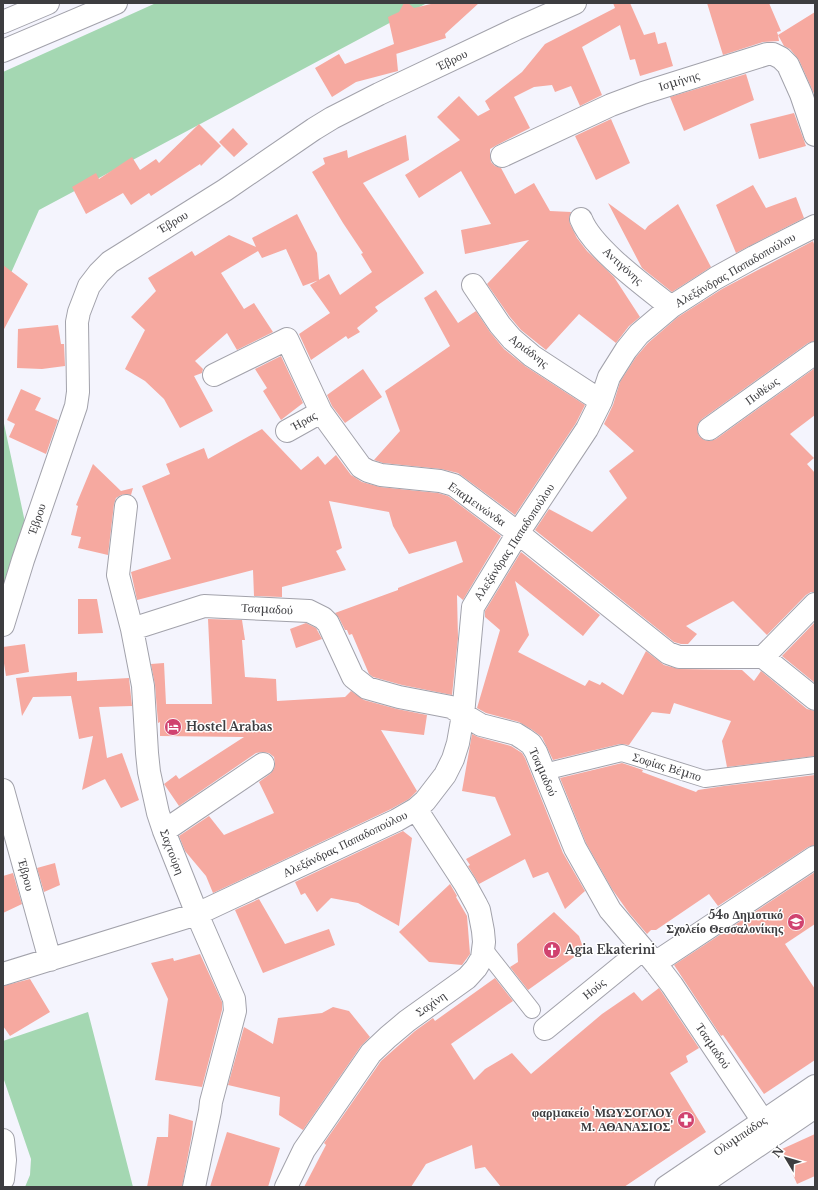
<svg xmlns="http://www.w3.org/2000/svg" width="818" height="1190" viewBox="0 0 818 1190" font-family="'Libre Baskerville',serif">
  <rect width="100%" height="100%" fill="#f4f4fd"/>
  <path fill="#a4d7b2" d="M156 3H427L39 210 3 291V72Z
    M3 419 26 527 3 598Z
    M88 1012 133 1187H25L30 1175 31 1159 3 1077V1041Z"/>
  <path fill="#f6a9a0" d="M404 3H408L414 8 435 3H479L445 34 446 38 396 54V50L398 71 356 82 332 97 315 68 339 54 345 64 394 44 388 17 399 12Z
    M613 3H630L644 35 655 32 658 44 666 42 673 66 640 76 635 59 630 60 620 25 582 47 602 95 580 106 571 86 555 92 552 85 534 87 514 97 530 128 497 145 490 149V155L491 162 495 166 501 168 515 194 534 183 550 211 571 212 569 218 570 224 577 238 587 251 614 277 640 317 629 326 616 343 579 314 546 350 521 330 510 317 487 284 529 240 465 254 461 230 491 224 461 171 419 198 405 175 460 140 437 117 459 96 478 116 495 107 490 110 485 101 522 72 545 44 615 8Z
    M707 3H769L781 31 777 32 778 35 815 12V96L799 60 790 49 784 46 778 35 779 41 763 42 723 55Z
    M746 74 754 100 684 131 670 97Z
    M794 113 806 146 759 159 750 124Z
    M611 119 630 163 596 180 575 136Z
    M199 124 221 146 201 166 200 164 151 196 149 193 131 205 123 193 86 214 72 187 96 173 99 179 132 157 140 170 156 159 159 163Z
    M233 128 248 144 234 157 219 142Z
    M406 135 409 160 363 183 424 273 375 307 378 311 357 328 360 332 348 339 346 336 311 360 299 334 330 313 310 285 329 274 340 295 372 272 361 254 363 253 343 223 312 172 325 164 323 158 347 150 348 158Z
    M753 185 766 208 796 197 804 218 736 253 716 205Z
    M608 203 645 230 648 226 678 204 711 267 672 292 642 268Z
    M297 214 317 253 319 280 303 286 286 249 262 258 258 251 221 273 244 309 254 303 273 332 237 350 227 333 195 361 203 369 202 373 194 376 213 411 180 428 164 399 145 381 125 369 145 330 131 317 156 291 148 278 192 251 195 256 229 235 256 247 252 238Z
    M813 241 815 247V341L808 343 702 419 698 424 697 430 699 436 704 440 710 441 716 439 815 368V415L790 434 814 458 807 464 815 473V592H811L806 595 767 635 733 601 686 626 697 634 688 644H681L674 642 535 530 549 509 592 532 627 498 609 471 634 451 604 424 613 405 620 382 636 357 648 343 678 317 722 289Z
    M3 265 28 284 3 331Z
    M436 290 458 323 476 311 490 332 504 349 525 366 585 405 576 423 515 515 458 473 441 469 383 463 374 460 400 431 385 391 450 346 424 298Z
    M58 325 61 344H64L65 366 42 369 17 368 18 329Z
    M281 356 303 403 281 420 263 391 267 388 255 369Z
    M363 369 382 397 345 423 332 406 327 395Z
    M21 389 41 398 35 410 58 420 46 454 9 437 15 424 7 420Z
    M262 429 301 470 318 456 325 465 336 455 351 475 362 482 380 487 438 493 448 496 501 536 463 600 457 595 458 638 452 695 402 685 373 677 369 674 352 634 349 635 347 630H345L339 618 335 613 398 590V588L463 562 456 541 409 554 393 526 389 512 329 501 342 548 336 551 346 570 282 587V597L254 596 253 570 137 600 131 572 171 559 142 486 170 474 166 464 204 448 208 459Z
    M93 464 121 491 133 488 131 495 127 494 121 495 116 498 114 504 108 555 78 548 81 537 71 535 78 506 76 505Z
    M521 552 600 615 583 636 515 581 529 635 518 652 585 686 589 680 600 685 602 682 623 695 646 651 664 665 679 669 742 670 754 681 761 671 807 709 815 711V756L727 767 722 741 731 721 674 703 670 714 652 712 629 745 620 744 553 760 542 737 531 729 519 722 486 713 477 708 500 630 485 617V611Z
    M78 599H97L103 633 78 634Z
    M208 619 242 620 245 640H242L245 677 276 679 277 701 345 697 351 691 364 700 397 709 427 715 424 735 381 730 417 791 409 799 391 809 213 893 206 876 185 851 179 836 209 816 224 835 274 813 259 782 270 774 274 769 275 764 274 757 269 753 262 752 256 753 179 806 164 784 176 775 179 779 244 737 160 736V722L158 723 155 685 151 664 164 663 166 704H212Z
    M815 622V683L782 656Z
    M306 623 316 628 322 639 296 648 290 629Z
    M25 644 29 672 6 676 3 657V647Z
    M77 672V681L129 678 132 706 99 707 107 758 122 753 139 800 121 808 105 779 82 790 93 736 79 739 71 696 33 697 22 716 16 678Z
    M472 734 478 737 511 746 522 753 525 758 563 853 585 891 565 909 548 872 533 878 525 859 479 884 468 866 470 865 466 859 511 835 495 797 462 791Z
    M622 763 643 770 642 772 696 792 698 790 724 786 815 775V845L808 847 718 906 709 894 656 930H651L647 934 629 913 612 889 586 843 560 778Z
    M403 831 412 838 399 926 358 903 331 898 317 912 305 893 301 895 295 882Z
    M55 863 60 885 44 892 37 868Z
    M815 872V924L785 944 815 989V1060L764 1094 723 1035 721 1036 674 965Z
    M13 873 22 904 3 913V876Z
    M450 884 457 896 456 897 467 916 470 954 462 965 429 962 399 932Z
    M259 899 285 944 329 929 335 945 263 973 235 910Z
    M554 912 579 936 584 950 528 990 510 967 518 962 517 944Z
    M200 954 222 1002V1010L202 1087 155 1080 168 999 151 963 173 958 174 961Z
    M495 978 513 1001 451 1044 474 1080 485 1069 512 1053 531 1074 602 1014 634 992 642 1001 659 988 699 1048 686 1056 688 1062 670 1073 706 1132 624 1187H501L485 1167 475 1169 472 1145 426 1164 411 1187H304L326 1145 324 1143 381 1061 415 1031 433 1018 435 1021Z
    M30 979 50 1012 10 1036 3 1026V986Z
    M333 1007 349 1011 370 1037 361 1046 303 1130 279 1115 280 1097 228 1085 244 1027 273 1044 278 1018 322 1013Z
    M169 1114 193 1121 192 1134 182 1187H147L157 1137H168Z
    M227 1132 280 1148 268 1187H210Z
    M815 1134V1176L797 1184 782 1149Z"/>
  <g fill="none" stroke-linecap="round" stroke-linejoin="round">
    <g stroke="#a2a2ab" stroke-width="18">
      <path id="pedestrian" d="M544 772 622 753 705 779 815 765
        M484 949 532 1010"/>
    </g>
    <g stroke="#a2a2ab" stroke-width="24">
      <path id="minor" d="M502 156 611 105 643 93 767 54H773L781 58 788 65 801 94 815 135
        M581 219C592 248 646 287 671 307
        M473 285 500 325 512 339 532 356 601 401
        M214 375 287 339 321 412 361 467 368 471 381 475 440 481 454 485 518 533 668 653 679 657H763L815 699
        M709 429 815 353
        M287 431 321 412
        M126 506 118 575 132 629 143 686 147 753 149 772 158 813 164 831 197 914 234 999 235 1011 211 1102 210 1111 194 1187
        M3 625 23 560 76 406 78 392 77 322 79 312 89 286 99 273 110 262 225 190 314 129 332 118 379 94 516 29 575 3
        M132 629 204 606 309 611 323 618 328 623 353 677 367 688 399 697 451 707 481 725 516 734 524 739 531 744 536 752 575 848 610 910 655 963 672 985 763 1121
        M763 657 815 604
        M3 790 50 960
        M164 831 263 764
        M655 963 815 857
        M3 974 197 914 397 820 416 809 425 801 445 775 453 759 458 743 463 715 473 607 518 533 587 429 601 401 609 377 626 350 639 334 671 307 716 278 754 257 815 226
        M545 1029 643 949
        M286 1187 304 1150 371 1053 388 1037 407 1021 467 978 476 968 482 958 484 942 483 931 479 910 476 904 465 884 416 809"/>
    </g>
    <g stroke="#a2a2ab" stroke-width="24">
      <path id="tertiary" d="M3 22 48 3
        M3 51 116 3
        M3 1140 5 1160 3 1179"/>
    </g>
    <g stroke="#a2a2ab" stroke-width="24">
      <path id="secondary" d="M666 1187 815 1086
        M697 1187 815 1107"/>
    </g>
    <use href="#pedestrian" stroke="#fff" stroke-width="16"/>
    <use href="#minor" stroke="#fff" stroke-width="22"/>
    <use href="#tertiary" stroke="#fff" stroke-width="22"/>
    <use href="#secondary" stroke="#fff" stroke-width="22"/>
  </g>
  <defs>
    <g id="hotel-disc" transform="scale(0.9)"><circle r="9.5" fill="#d0426f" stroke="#fff"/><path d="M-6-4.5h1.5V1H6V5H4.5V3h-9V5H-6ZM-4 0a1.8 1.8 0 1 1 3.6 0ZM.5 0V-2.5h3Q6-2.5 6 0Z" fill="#fff"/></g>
    <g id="school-disc" transform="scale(0.9)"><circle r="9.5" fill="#d0426f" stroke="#fff"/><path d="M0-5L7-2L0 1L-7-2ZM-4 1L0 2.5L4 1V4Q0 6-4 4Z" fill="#fff"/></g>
    <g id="church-disc" transform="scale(0.9)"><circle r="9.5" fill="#d0426f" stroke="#fff"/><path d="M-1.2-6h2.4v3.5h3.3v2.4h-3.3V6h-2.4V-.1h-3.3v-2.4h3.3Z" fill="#fff"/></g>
    <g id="pharmacy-disc" transform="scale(0.9)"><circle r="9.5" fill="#d0426f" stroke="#fff"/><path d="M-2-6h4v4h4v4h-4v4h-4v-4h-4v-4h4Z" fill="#fff"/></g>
  </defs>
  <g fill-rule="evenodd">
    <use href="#hotel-disc" x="173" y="727"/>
    <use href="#school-disc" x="796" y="922"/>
    <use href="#church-disc" x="552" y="950"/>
    <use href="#pharmacy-disc" x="686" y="1120"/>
  </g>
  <g text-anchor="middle" stroke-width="3" stroke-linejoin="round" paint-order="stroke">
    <g font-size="12" fill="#3d3d40" stroke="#fff">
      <text transform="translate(452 60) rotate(-26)" y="4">Έβρου</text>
      <text transform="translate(679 81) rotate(-17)" y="4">Ισμήνης</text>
      <text transform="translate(173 222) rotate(-31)" y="4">Έβρου</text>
      <text transform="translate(623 266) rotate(42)" y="4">Αντιγόνης</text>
      <text transform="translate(735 270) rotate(-30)" y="4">Αλεξάνδρας Παπαδοπούλου</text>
      <text transform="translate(529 351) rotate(38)" y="4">Αριάδνης</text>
      <text transform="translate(762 391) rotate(-36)" y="4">Πυθέως</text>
      <text transform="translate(304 421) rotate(-29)" y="4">Ήρας</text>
      <text transform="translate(477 504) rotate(35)" y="4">Επαμεινώνδα</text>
      <text transform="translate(37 519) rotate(-71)" y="4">Έβρου</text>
      <text transform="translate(514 542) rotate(-57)" y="4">Αλεξάνδρας Παπαδοπούλου</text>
      <text transform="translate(267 609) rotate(3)" y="4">Τσαμαδού</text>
      <text transform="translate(667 767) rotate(17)" y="4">Σοφίας Βέμπο</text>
      <text transform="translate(543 772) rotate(66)" y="4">Τσαμαδού</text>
      <text transform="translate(345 844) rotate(-26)" y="4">Αλεξάνδρας Παπαδοπούλου</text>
      <text transform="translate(172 852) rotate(69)" y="4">Σαχτούρη</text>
      <text transform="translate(26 875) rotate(75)" y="4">Έβρου</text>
      <text transform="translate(594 989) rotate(-39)" y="4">Ηούς</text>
      <text transform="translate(431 1004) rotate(-35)" y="4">Σαχίνη</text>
      <text transform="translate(713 1046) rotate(56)" y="4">Τσαμαδού</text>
      <text transform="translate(740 1136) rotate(-34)" y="4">Ολυμπιάδος</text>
    </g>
    <g font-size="12" font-weight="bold" fill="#3d3d40" stroke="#fff" text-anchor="start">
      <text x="186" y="731">Hostel Arabas</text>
      <text x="783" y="919" text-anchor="end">54ο Δημοτικό<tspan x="783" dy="14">Σχολείο Θεσσαλονίκης</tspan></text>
      <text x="565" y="954">Agia Ekaterini</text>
      <text x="673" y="1117" text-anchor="end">φαρμακείο 'ΜΩΥΣΟΓΛΟΥ<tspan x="673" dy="14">Μ. ΑΘΑΝΑΣΙΟΣ'</tspan></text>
    </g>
  </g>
  <rect width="818" height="1190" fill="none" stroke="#3d3d40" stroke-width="8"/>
  <g transform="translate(786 1158) rotate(308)" stroke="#ffffff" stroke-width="3" paint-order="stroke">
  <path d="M0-3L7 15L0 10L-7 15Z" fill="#3d3d40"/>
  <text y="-6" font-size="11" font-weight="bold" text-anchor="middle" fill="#3d3d40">N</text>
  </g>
</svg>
